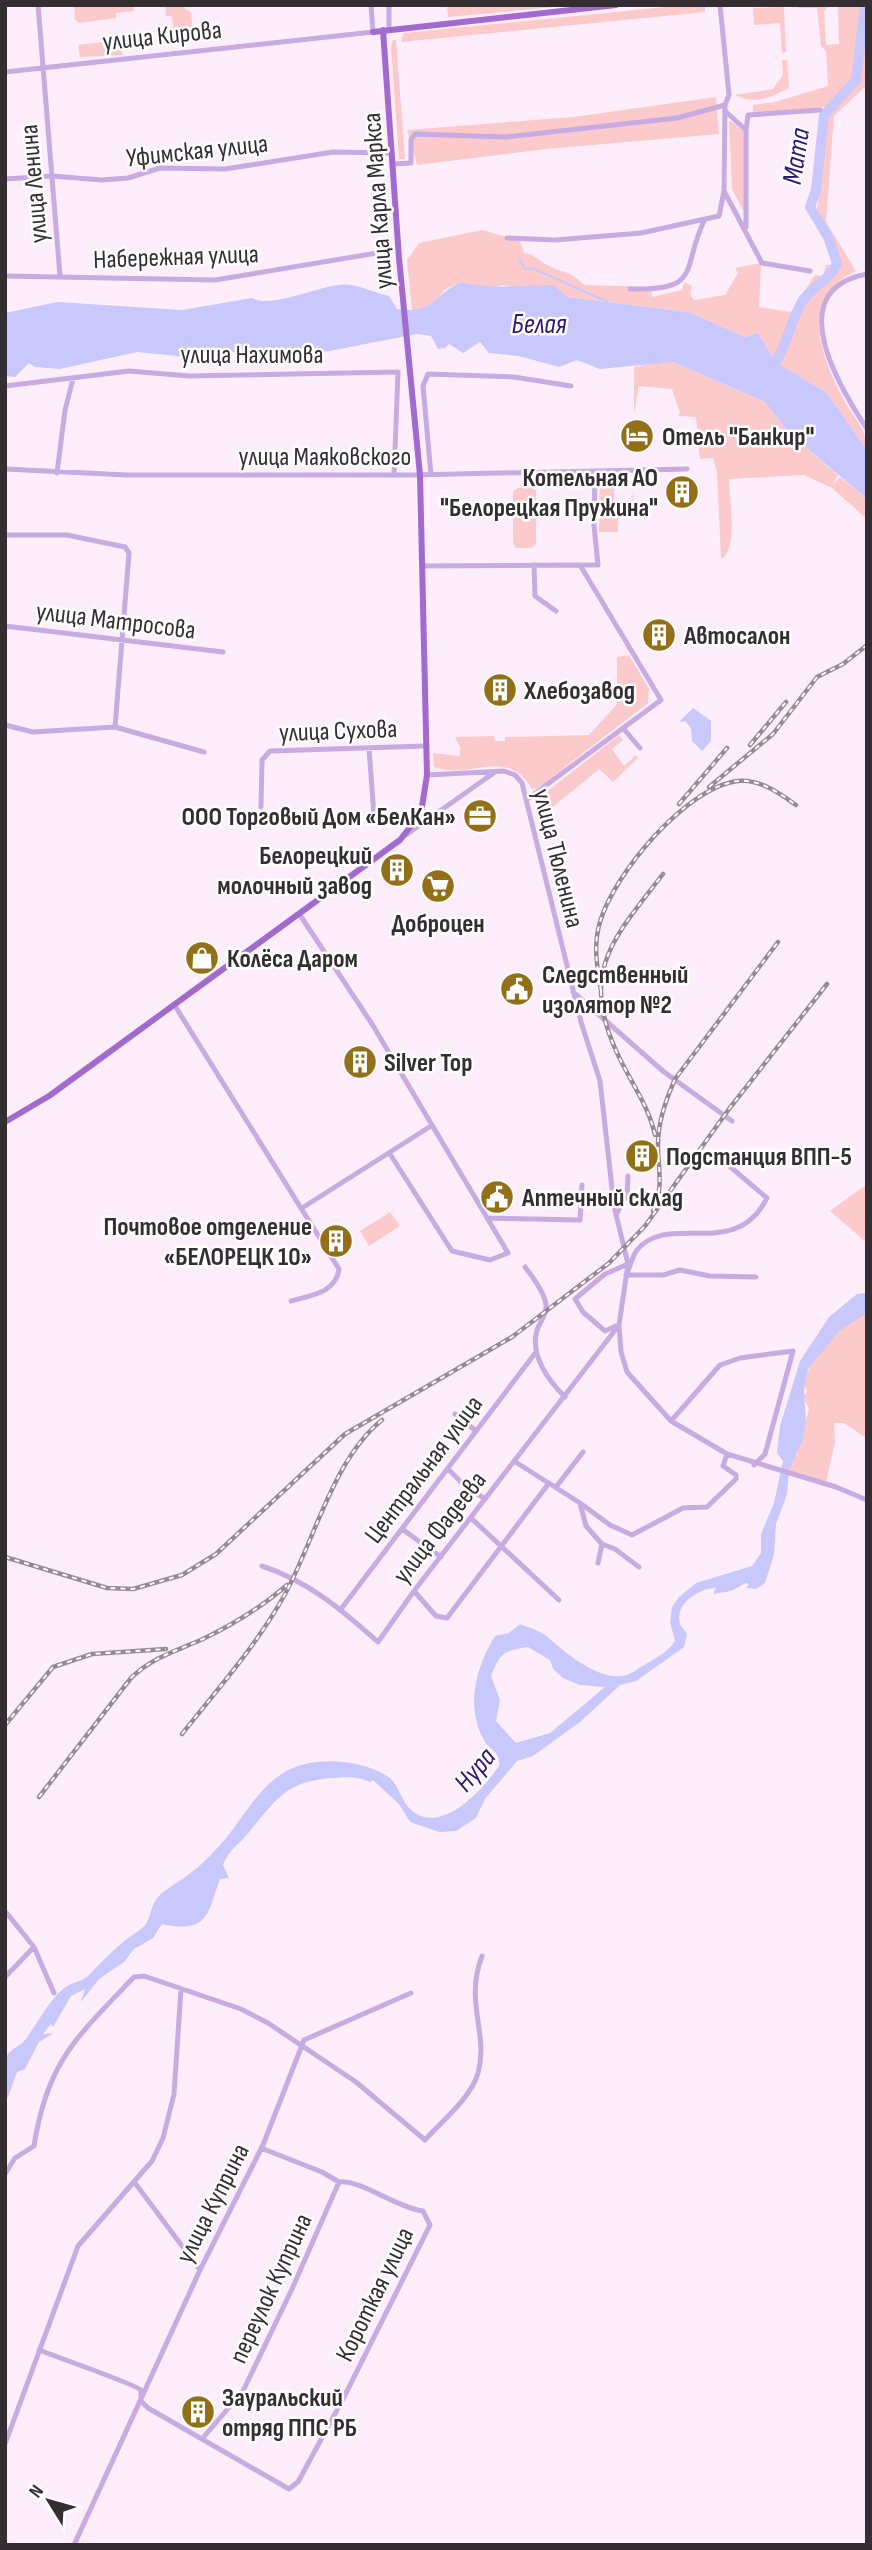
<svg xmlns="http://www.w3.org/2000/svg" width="872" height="2550" viewBox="0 0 872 2550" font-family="'Sofia Sans Condensed',sans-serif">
  <rect width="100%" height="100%" fill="#feeefc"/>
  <path fill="#fdcacb" d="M74 5H133L134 11 116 13V18L79 23 75 19Z
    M165 5H179L191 12 193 35 174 36 172 16H166Z
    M447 5H575L448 17Z
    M686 5H705V12L401 42 404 33Z
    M798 5H830L824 11 826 45 839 44 838 5H867V85L834 116 826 222 856 271C797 298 821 357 845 402 855 419 867 430 867 450L827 393 776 362 758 333 745 337 689 312 567 297 502 285 486 289 461 282 444 290 434 304 418 312 412 311 407 260 419 243 482 230 520 241 524 253C536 255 539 261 549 266 567 275 566 268 584 285L651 287 652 297 682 290 684 282 692 286 690 294 694 300 725 295 738 273 735 268 761 263 759 307 791 312 815 275 823 276 826 265H835V258L816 222 827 107 753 114V105L775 102 828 86 826 51 821 46 817 8H799Z
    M784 7 786 52 782 53 780 23 754 25 753 8Z
    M121 40 122 55 80 57 78 45Z
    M393 40H396L405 159H399L391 46Z
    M782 60H787L789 88C769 98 756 105 735 95L773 89 783 75Z
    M716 97 719 134 546 149 417 165 407 130 573 117Z
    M729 120 748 133 747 218 732 189Z
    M662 362H673L765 402 788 432 838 475 832 486 840 477 867 499V519L832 488 804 475 729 479C729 497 739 550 721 559L717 472 713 458 700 459 696 417 678 416 680 413 672 389 639 386 634 413V367Z
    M600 483H614L615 513 632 514 633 484 634 515 618 517V532H599Z
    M531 487 536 491V544L531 548H516L513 542V491L518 488Z
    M629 655 649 689 648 703 538 788 532 789C507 746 471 780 434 767L433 753 460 756V747L455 737 494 736 495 741H505V737L589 735 617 704V657Z
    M619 735 623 740 612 749 624 766 636 755 638 758 613 782 599 769 553 807 550 821 538 818 535 801Z
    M867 1184V1243L830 1211Z
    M390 1212 400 1226 369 1246 360 1231Z
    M867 1310V1448L866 1438 844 1423H834L835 1442 826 1482 788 1473 792 1459 797 1455 809 1409 803 1396 807 1392 804 1385C814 1344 833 1333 867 1310Z"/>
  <path fill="#c8c8fc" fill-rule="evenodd" d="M461 282C491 290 522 285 554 285L567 297 689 312 745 337 758 333 776 362 827 393 867 450V499L788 432 765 402 673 362 600 369 577 360 559 367 519 356 489 353 480 342 463 353 449 344 445 348 438 349 431 336 417 334 298 357 246 350 197 358 137 352 60 369 35 367 29 363 15 377 5 376V313L57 302 182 310 252 298C276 310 325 281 351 285 363 287 376 293 389 296L397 309C436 314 430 297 461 282Z
    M693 708 711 721V741L702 751 692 741 691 728 685 721 679 722Z
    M867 1293V1313L839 1331 808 1369 804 1390 806 1422 802 1442 789 1470 787 1494 776 1524 774 1554 765 1583 756 1589 746 1588 749 1584 746 1583 731 1591 713 1594 716 1588C699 1588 672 1605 681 1626 683 1629 686 1631 687 1634L684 1647 636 1681 620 1685 580 1722 533 1756 517 1761 485 1799 476 1818 456 1831 439 1832 410 1822 399 1804 373 1780 370 1782C357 1776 347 1777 333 1778 287 1781 277 1798 250 1831 241 1843 228 1850 223 1865L229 1878 220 1879C207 1915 208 1934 162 1924L153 1938 134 1949 124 1962 99 1979 81 2002 85 1989 71 1996 53 2027 51 2024 43 2034 54 2033 39 2042 25 2069 17 2072 5 2105C5 2093 2 2067 6 2058 9 2049 19 2047 25 2040 38 2023 47 2003 63 1989 71 1982 83 1982 90 1974 106 1957 122 1941 141 1929 152 1921 149 1907 158 1897 166 1888 178 1883 188 1875 201 1866 215 1851 226 1838 250 1809 265 1774 305 1764 330 1758 365 1762 387 1776 399 1783 400 1800 411 1810 442 1836 482 1790 499 1766 501 1752 489 1750 484 1740 465 1706 476 1667 495 1636L509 1633 520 1624C527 1627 538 1630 545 1635 563 1650 598 1683 627 1675 633 1673 640 1667 646 1664 657 1657 668 1652 675 1641L670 1622 672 1607 679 1597 696 1583 752 1566 761 1553V1534L774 1503 783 1461 777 1453 780 1426 800 1361 829 1317 857 1294ZM528 1647 550 1660 553 1669 563 1678 580 1685 605 1687 550 1733 516 1743 496 1721 500 1700 491 1676C501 1653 502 1651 528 1647Z"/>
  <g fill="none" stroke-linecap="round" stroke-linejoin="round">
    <path stroke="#c8c8fc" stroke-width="2" d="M519 258 525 269 532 268 608 302"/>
    <path stroke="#c8c8fc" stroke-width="10" d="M769 370C787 351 789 322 803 300 813 286 831 279 837 263L828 237 810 207 816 190 824 115 856 80 865 5"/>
    <path stroke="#c7abe2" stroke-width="5" d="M38 5 60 276
      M389 5V29
      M5 72 373 32 371 5
      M725 111 746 130V227
      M746 130 748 115 820 110
      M393 164 411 163V140L415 134 505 137 677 118 725 105
      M5 179 52 176 102 180 128 178 160 168 225 169 333 152 392 153
      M724 191 762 263 810 271
      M507 238 555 240 641 233 719 216 724 191 725 105 729 95 720 5
      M867 274C780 290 840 388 867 429
      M5 276 215 280 389 251
      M630 289C703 291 681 269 704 221
      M5 386 129 371 189 376 398 372 394 475
      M5 469 127 475H412L687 469
      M57 473 65 410 73 379
      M431 475 423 386 428 374 514 377 571 386
      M5 535H67L125 547 129 553 115 727
      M534 565 535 596 556 611
      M580 565H598L594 526 595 473
      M422 566 580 565 661 700 526 800
      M5 626 223 652
      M5 725 33 732 115 727 204 752
      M623 728 640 748
      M369 748 374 816
      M427 775 504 771 515 775 522 783 581 1022 600 1081 614 1206 628 1264 619 1325 621 1352 627 1372 671 1421 727 1454 836 1487 867 1500
      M261 807 262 760 270 751 425 746
      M406 835 495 772
      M300 915 372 1024 508 1253 490 1260 452 1251 390 1154
      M573 992 664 1072 732 1121
      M175 1006 339 1269C336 1293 311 1295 291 1301
      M727 1164 767 1198C735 1262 669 1211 637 1250 632 1256 630 1268 626 1275H663L680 1270 710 1276 756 1277
      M302 1208 431 1126
      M616 1215 627 1194 628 1176
      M487 1218 580 1220 582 1185
      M525 1267C532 1276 545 1294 546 1305 547 1315 540 1321 537 1330 530 1355 548 1380 565 1397
      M616 1326 605 1331 583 1312 575 1299 605 1274 628 1264
      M455 1414 476 1431
      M671 1421 720 1365 740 1358 793 1351 765 1454 754 1465
      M514 1461 580 1503 586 1526 602 1544 598 1563
      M448 1469 464 1485 485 1499
      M556 1487 583 1452
      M580 1503 610 1525 632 1535 683 1508 707 1507 736 1479V1475L723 1466 727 1454
      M471 1518 559 1600
      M402 1529 441 1557
      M602 1544 615 1549 639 1567
      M262 1566C308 1581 342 1610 378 1642L414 1591 619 1325
      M414 1591 436 1616 447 1618 549 1483
      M341 1609 536 1352
      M5 1911 34 1947 5 1977
      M34 1947 54 1993
      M5 2174 15 2158 34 2146C47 2061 77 2037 134 1977L144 1976 241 2009 268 2023 356 2082 425 2140C442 2121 471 2098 478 2073 489 2033 464 2003 482 1956
      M135 2183 200 2270
      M39 2350C54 2356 137 2385 141 2390V2401L148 2408 289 2489 298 2482 343 2399 430 2225 423 2211C397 2208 360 2179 339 2182L322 2172 261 2148
      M202 2439 243 2391 292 2289 339 2182
      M5 2444 78 2246 152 2161 163 2138 174 2094 181 1989
      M74 2545 200 2270 263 2145 304 2040 411 1993"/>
    <path stroke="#a16ace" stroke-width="6" d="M373 32 616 5
      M5 1122 49 1096 400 840 421 813 427 775 420 475 399 258 383 30"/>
    <g stroke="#968b95" stroke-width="4.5">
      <path id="rail" d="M750 745 786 702
        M709 787 773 734 817 677 843 664 866 646
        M679 804 727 748
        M601 991C597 967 593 945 600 922 614 874 686 787 738 781 760 779 779 793 796 805
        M655 1135C649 1107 632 1084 619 1057 578 972 613 939 663 874
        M653 1211C663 1191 659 1171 658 1150 657 1125 665 1102 675 1079L778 942
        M5 1557 107 1588 133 1589 182 1575 216 1554 345 1434 512 1337 609 1263 645 1226 729 1109 827 984
        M5 1725 53 1667 92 1654 166 1649
        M182 1734C217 1690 256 1646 284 1596 314 1542 333 1459 382 1420
        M39 1797 131 1678C153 1657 176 1651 203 1639 232 1625 263 1606 287 1585"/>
    </g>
    <use href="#rail" stroke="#fff" stroke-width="2" stroke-dasharray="5" stroke-linecap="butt"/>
  </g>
  <defs>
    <g id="hotel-disc" transform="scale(1.75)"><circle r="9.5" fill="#937018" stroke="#fff"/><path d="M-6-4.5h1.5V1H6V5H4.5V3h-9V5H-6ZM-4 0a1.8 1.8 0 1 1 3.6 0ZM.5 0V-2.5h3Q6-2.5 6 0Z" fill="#fff"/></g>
    <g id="building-disc" transform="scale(1.75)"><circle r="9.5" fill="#937018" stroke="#fff"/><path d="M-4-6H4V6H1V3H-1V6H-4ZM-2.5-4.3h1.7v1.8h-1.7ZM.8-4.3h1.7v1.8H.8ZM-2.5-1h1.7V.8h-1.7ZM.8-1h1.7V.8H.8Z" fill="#fff"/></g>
    <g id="office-disc" transform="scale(1.75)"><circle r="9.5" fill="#937018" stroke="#fff"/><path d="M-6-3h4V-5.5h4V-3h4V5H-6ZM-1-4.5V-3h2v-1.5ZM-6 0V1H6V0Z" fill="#fff"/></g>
    <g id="supermarket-disc" transform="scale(1.75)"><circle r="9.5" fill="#937018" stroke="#fff"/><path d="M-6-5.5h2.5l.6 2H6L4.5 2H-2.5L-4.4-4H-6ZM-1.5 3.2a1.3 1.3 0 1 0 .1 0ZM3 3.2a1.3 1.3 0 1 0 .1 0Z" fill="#fff"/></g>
    <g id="shop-disc" transform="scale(1.75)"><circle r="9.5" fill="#937018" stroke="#fff"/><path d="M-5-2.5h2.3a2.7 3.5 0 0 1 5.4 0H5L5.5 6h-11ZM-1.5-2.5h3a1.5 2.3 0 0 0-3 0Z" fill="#fff"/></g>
    <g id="civic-disc" transform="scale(1.75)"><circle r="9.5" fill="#937018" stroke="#fff"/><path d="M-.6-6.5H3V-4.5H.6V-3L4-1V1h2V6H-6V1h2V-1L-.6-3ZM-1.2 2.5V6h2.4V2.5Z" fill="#fff"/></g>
  </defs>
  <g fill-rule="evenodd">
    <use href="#hotel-disc" x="637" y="436"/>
    <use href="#building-disc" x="682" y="492"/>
    <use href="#building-disc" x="659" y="635"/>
    <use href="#building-disc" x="500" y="690"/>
    <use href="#office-disc" x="480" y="816"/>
    <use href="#building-disc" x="397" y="870"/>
    <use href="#supermarket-disc" x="438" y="886"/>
    <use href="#shop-disc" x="202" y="958"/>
    <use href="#civic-disc" x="517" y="989"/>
    <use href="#building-disc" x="360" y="1062"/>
    <use href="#building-disc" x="642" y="1156"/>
    <use href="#civic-disc" x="497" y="1197"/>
    <use href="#building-disc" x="336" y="1241"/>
    <use href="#building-disc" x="198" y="2412"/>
  </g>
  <g text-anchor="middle" stroke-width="5" stroke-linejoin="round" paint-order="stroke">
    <g font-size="26" fill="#342e33" stroke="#fff">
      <text transform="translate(162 35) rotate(-6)" y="9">улица Кирова</text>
      <text transform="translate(197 150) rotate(-6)" y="9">Уфимская улица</text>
      <text transform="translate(33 184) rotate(-95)" y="9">улица Ленина</text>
      <text transform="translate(377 201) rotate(-94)" y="9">улица Карла Маркса</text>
      <text transform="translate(176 256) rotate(-2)" y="9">Набережная улица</text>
      <text x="252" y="363">улица Нахимова</text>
      <text x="325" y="465">улица Маяковского</text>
      <text transform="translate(116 620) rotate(7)" y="9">улица Матросова</text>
      <text transform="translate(338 730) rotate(-2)" y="9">улица Сухова</text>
      <text transform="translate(559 858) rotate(76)" y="9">улица Тюленина</text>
      <text transform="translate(423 1469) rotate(-53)" y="9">Центральная улица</text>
      <text transform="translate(439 1527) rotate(-52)" y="9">улица Фадеева</text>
      <text transform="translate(212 2203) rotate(-63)" y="9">улица Куприна</text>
      <text transform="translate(270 2288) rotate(-65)" y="9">переулок Куприна</text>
      <text transform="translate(374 2294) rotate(-64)" y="9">Короткая улица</text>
    </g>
    <g font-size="26" font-weight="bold" fill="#342e33" stroke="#fff" text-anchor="start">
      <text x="662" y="445">Отель "Банкир"</text>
      <text x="658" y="486" text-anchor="end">Котельная АО<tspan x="658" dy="30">"Белорецкая Пружина"</tspan></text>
      <text x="684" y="644">Автосалон</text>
      <text x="524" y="699">Хлебозавод</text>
      <text x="456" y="825" text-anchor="end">ООО Торговый Дом «БелКан»</text>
      <text x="372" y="864" text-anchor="end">Белорецкий<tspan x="372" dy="30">молочный завод</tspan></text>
      <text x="438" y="932" text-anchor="middle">Доброцен</text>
      <text x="227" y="967">Колёса Даром</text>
      <text x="542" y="983">Следственный<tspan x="542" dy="30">изолятор №2</tspan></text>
      <text x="384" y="1071">Silver Top</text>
      <text x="666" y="1165">Подстанция ВПП-5</text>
      <text x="522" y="1206">Аптечный склад</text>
      <text x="312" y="1235" text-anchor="end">Почтовое отделение<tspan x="312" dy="30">«БЕЛОРЕЦК 10»</tspan></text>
      <text x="222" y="2406">Зауральский<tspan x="222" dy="30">отряд ППС РБ</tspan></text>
    </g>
    <g font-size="28" font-style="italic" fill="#2e1577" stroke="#fff">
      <text transform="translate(795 156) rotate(-81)" y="10">Мата</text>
      <text x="539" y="333">Белая</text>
      <text transform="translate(474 1769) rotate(-50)" y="10">Нура</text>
    </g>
  </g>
  <rect width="872" height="2550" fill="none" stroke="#342e33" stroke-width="14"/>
  <g transform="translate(49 2501) rotate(307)" stroke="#ffffff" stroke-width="5" paint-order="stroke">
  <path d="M0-5L12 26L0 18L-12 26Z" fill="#342e33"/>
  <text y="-10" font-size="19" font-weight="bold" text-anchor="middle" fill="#342e33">N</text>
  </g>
</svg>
